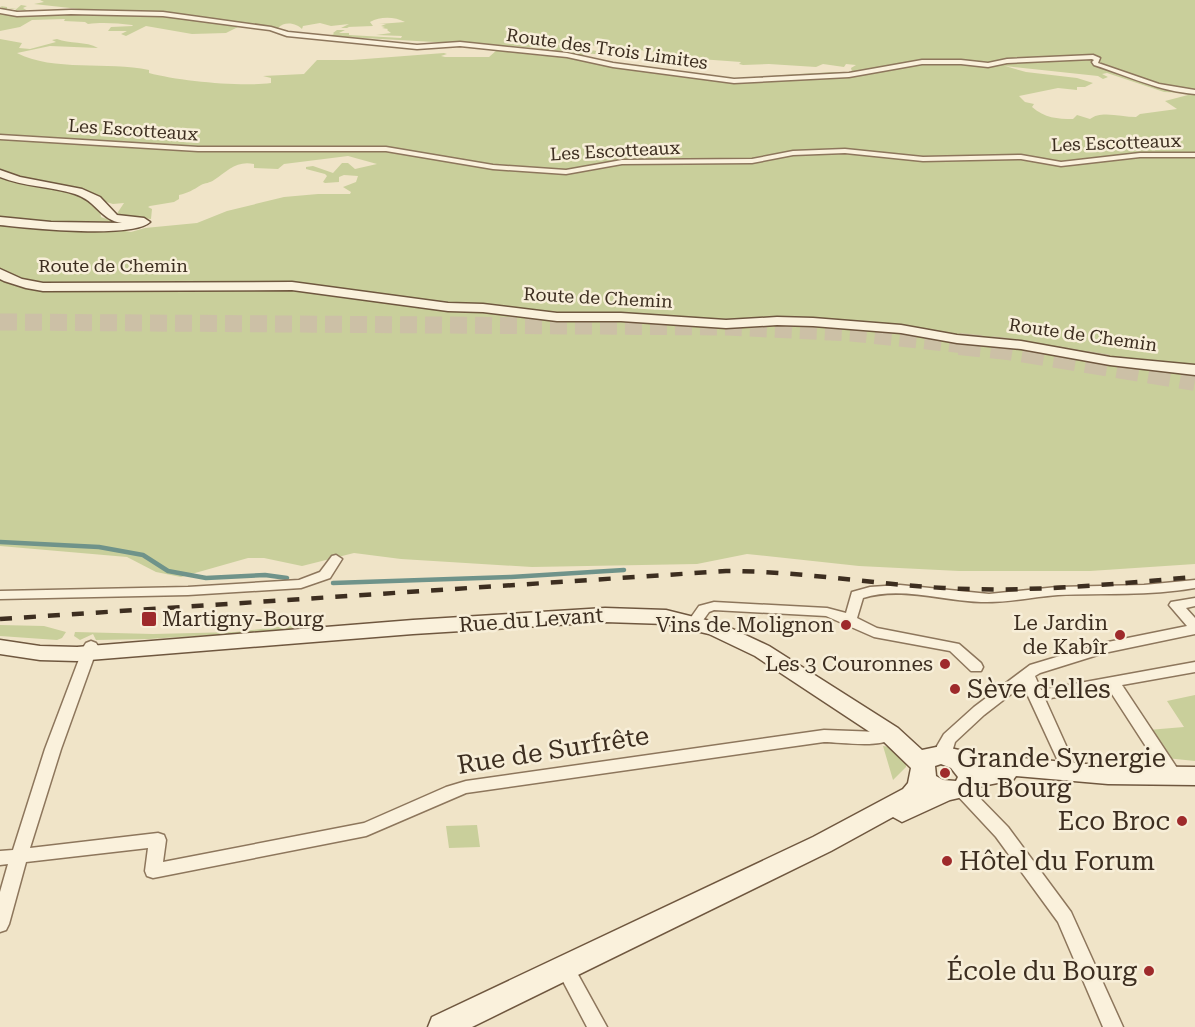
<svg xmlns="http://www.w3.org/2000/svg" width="1195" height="1027" viewBox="0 0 1195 1027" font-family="'Roboto Serif',serif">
  <rect width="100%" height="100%" fill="#f0e4c8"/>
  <path fill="#c9cf9b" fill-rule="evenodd" d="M40 0H1195V564L1090 571H959L859 566 747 554 697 564 532 567 401 559 354 553 302 566 264 558H248L181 577 156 572 127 557 0 546V39L22 43 19 48 30 49 56 42 52 40 57 39C69 44 86 41 98 48L50 46 17 53C53 72 108 61 149 70V73C179 81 240 87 271 83V78L263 76 304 74 317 60H352L444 53 447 54 441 56 445 57H489L497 50 544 56 535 50 542 48 328 36 334 34 333 33 337 30H345L339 33H349V35L401 38 402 36 376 35 391 33 387 30 388 29 382 28 385 27 381 26 386 24H379L405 22C395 17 381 16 370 22L373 26 347 27 349 28H341L349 24 331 26 320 23 303 26 302 29C298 24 285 20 278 28H242L241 27 257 25 209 18 207 21 209 22 233 24 238 27 226 33 192 34 146 26 126 36 121 34 127 31H86H108L111 27 133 26 132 25C117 23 101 22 88 24L85 22 64 21 65 19 32 20 20 27 0 31V11L7 10 0 9 2 7 0 6 7 7V9L17 8 7 10 13 12 21 5 27 6 23 8 28 11 20 10 5 14 10 15 88 10 34 4 44 2ZM567 43 678 54 683 56 672 57 741 62 739 64 743 65 769 64 816 67 823 64 844 67 846 64 856 65 851 68 852 72 840 74 836 72C802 74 768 75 735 80L736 79 723 78 733 76 710 80 697 74 676 73 673 70 608 64 611 63 584 57 583 53 640 58 554 44ZM1005 66 1098 76 1103 79 1108 77 1102 74 1107 73 1164 92 1186 93 1188 95 1165 101 1177 109 1140 114 1136 117C1121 117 1101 110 1090 119L1077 115 1073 119C1057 119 1045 118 1032 107L1034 104 1025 102 1019 96 1058 88 1077 90V87H1085L1093 83 1077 78 1026 72ZM348 156 377 164 355 169 348 163H342L333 173 313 166 306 167V169L325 174 327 176 323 182 325 183 339 182V177L344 175 358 176 356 182 343 187 351 192 350 194H318L284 197 227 211 197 223 145 228 131 232 115 229 121 224 101 217 100 210 95 208 103 201 113 204 124 203 116 215 151 219 152 209 148 207 150 206 174 202 179 199V195C188 193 193 190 201 185 205 183 210 183 214 180 227 171 237 160 254 164V168L278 169 284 164Z
    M313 623 314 626H351L149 639 96 640 93 634 80 640 74 636 75 632 153 634 235 632Z
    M0 625 44 626 66 632 62 638 57 640 0 636Z
    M1195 695V761L1166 758 1148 730 1184 727 1167 701Z
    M883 746 890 747 906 762V767L893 780Z
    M477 825 480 847 449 848 446 826Z"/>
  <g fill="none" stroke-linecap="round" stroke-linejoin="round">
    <path stroke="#6f938a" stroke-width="4.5" d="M0 542 99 547 143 555 168 571 206 578 265 575 287 578
      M333 583 511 577 624 570"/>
    <path stroke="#ccc0a6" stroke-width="17" stroke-dasharray="17 8" stroke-linecap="butt" d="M0 322 728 327 851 333 974 346"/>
    <path stroke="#ccc0a6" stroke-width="22" stroke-dasharray="22 10" stroke-linecap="butt" d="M959 344 1008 349 1195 380"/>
    <g stroke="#8d765c" stroke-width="3">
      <path id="street" d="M0 9 17 12 71 10 163 12 271 27 288 32 417 45 460 42 567 53 613 63 734 79 849 73 922 60H961L988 63 1007 59 1093 55 1100 58 1098 63 1159 84 1195 90V94C1159 91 1128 76 1094 65L1092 62 1094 60 1092 59 1007 63 988 67 961 64H922L849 77 734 83 613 67 567 57 460 46 417 49 287 36 270 30 163 16 71 14 17 16 0 13Z
        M0 135 198 147H386L493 165 566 170 622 160 752 159 793 151 845 149 923 157 1021 155 1061 162 1140 153H1195V157H1140L1061 166 1021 159 923 161 845 153 793 155 752 163 622 164 566 174 493 169 386 151H198L0 139Z
        M336 555 342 559 330 578 301 588 188 595 0 599V591L188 587 299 580 320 572 332 556Z
        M1195 580V588C1149 596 1104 593 1058 595 1032 597 1007 603 981 602 942 601 901 586 863 598L857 618 877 628 959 644 981 663 983 667 981 671H971L950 651 874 637 826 616 714 610 709 612 699 626H689L687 623 699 606 714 602 827 608 846 613 852 592 870 587 900 585 989 594 1057 587 1144 585Z
        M1195 598V606L1186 608 1195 618V634L1104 653 1040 673 1035 676 1041 690 1195 662V672L1122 685 1179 771 1181 775 1179 779 1173 781 1167 779 1108 688 1045 699 1077 770 1074 774 1069 776 1064 774 1028 696 1024 684 984 715 955 742 950 759 945 761 940 759 937 755V746L944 734 974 707 1030 665 1103 643 1187 626 1169 605 1171 602Z
        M91 641 96 643 98 646 61 749 30 848 158 833 164 835 166 840 163 862 364 823 446 787 466 781 824 730 880 732 890 728 895 730 898 734C888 750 841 742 824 742L466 793 366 836 153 878 147 876 145 871 148 848 26 862 9 924 6 930 0 932V892L8 864 0 865V851L13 850 45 749 84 646 86 643Z
        M961 783 967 785 1008 827 1071 912 1123 1027H1103L1058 922 996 837 955 793 953 789 955 785Z
        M564 958 570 960 607 1027H587L555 966 558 960Z"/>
    </g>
    <g stroke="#6f573f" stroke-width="3">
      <path id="secondary" d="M0 170 20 177 82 189 100 197 117 215 144 218 150 222C132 239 27 228 0 225V217L51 222 122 223C100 220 97 201 75 194 50 186 24 187 0 177Z
        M0 269 22 279 43 283 292 282 448 303 483 304 557 313H621L726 320 777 317 813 318 901 325 957 335 1021 341 1110 357 1195 365V375L1110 365 1021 349 957 343 901 333 813 326 777 325 726 328 621 321H557L483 312 448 311 292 290 43 291 26 288 4 281 0 279Z
        M605 608 666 610 722 624 769 646 898 728 922 750 941 746 977 754 1108 766 1195 767V785L1108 784 1016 776 1013 780 977 787 972 795 950 800 902 822 893 817 831 851 472 1027H428L432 1017 813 837 903 789 908 783 911 768 882 740 755 656 709 634 666 624 605 622 413 634 77 661 40 660 0 654V640L40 646 77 647 413 620ZM941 764 951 768 958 777 956 781 943 780 936 776 935 766Z"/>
    </g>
    <use href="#street" fill="#faf1dc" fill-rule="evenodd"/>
    <use href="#secondary" fill="#faf1dc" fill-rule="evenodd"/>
    <path stroke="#3d2e20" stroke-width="4.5" stroke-dasharray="12 12" stroke-linecap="butt" d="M0 619 726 571C799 571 871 584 944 588 1028 593 1112 584 1195 577"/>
  </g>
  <g fill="#9e2a2b" stroke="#f7eed8" stroke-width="2">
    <rect x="141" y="611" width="16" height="16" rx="3"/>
    <circle cx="846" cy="625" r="6"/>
    <circle cx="1120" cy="635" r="6"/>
    <circle cx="945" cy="664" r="6"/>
    <circle cx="955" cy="689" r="6"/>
    <circle cx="945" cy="773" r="6"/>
    <circle cx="1182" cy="821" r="6"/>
    <circle cx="947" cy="861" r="6"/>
    <circle cx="1149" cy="971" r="6"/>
  </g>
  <g text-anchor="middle" stroke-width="5" stroke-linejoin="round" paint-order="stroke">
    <g font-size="18" fill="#3d2e20" stroke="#f7eed8">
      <text transform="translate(607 49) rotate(8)" y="6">Route des Trois Limites</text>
      <text transform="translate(133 130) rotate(4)" y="6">Les Escotteaux</text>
      <text transform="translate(1116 143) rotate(-2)" y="6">Les Escotteaux</text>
      <text transform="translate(615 151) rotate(-3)" y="6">Les Escotteaux</text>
      <text x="113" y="272">Route de Chemin</text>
      <text transform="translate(598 298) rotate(3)" y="6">Route de Chemin</text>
      <text transform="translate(1083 335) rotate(8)" y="6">Route de Chemin</text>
    </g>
    <g font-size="21" fill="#3d2e20" stroke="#f7eed8" text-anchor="end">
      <text x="162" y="626" text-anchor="start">Martigny-Bourg</text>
      <text x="1108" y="630">Le Jardin<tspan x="1108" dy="24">de Kabîr</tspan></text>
      <text x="834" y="632">Vins de Molignon</text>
      <text x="933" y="671">Les 3 Couronnes</text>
    </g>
    <g font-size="21" fill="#3d2e20" stroke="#f7eed8">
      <text transform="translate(531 620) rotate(-4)" y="7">Rue du Levant</text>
    </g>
    <g font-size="26" fill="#3d2e20" stroke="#f7eed8" text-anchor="start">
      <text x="967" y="698">Sève d'elles</text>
      <text x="957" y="767">Grande Synergie<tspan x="957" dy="30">du Bourg</tspan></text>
      <text x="1170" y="830" text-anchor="end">Eco Broc</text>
      <text x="959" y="870">Hôtel du Forum</text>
      <text x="1137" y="980" text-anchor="end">École du Bourg</text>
    </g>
    <g font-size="26" fill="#3d2e20" stroke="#f7eed8">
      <text transform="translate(553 750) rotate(-9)" y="9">Rue de Surfrête</text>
    </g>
  </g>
</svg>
